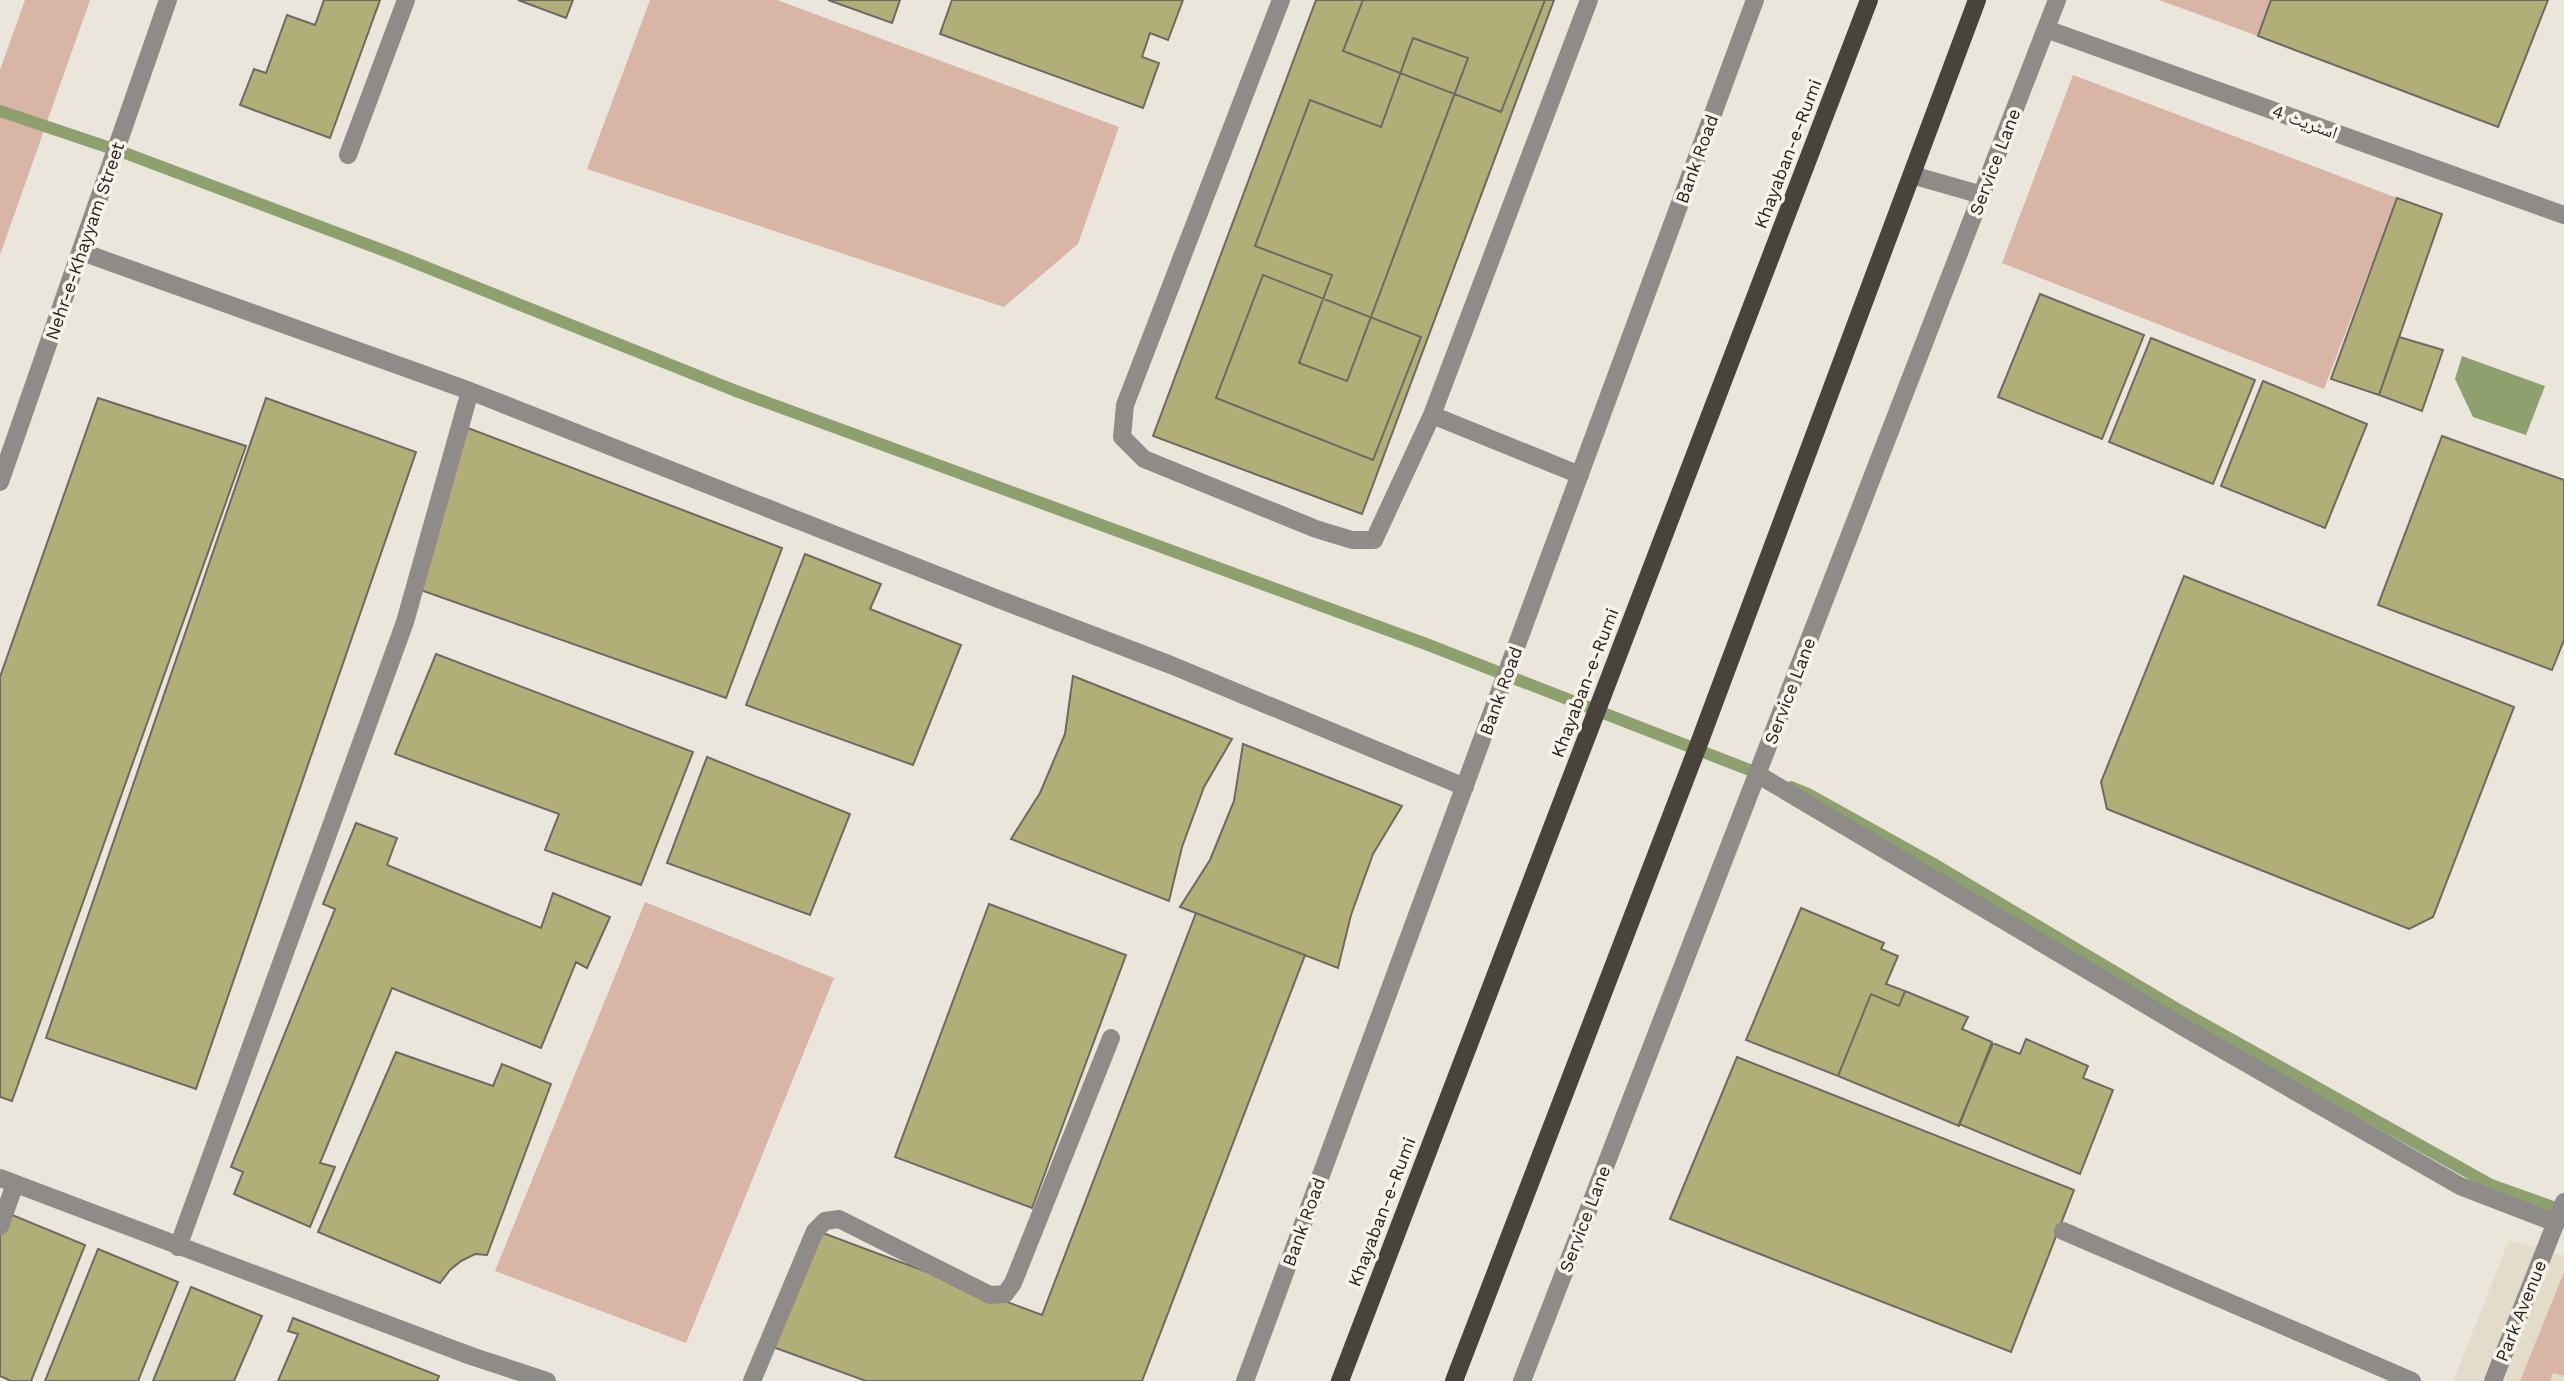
<svg xmlns="http://www.w3.org/2000/svg" width="2564" height="1381" viewBox="0 0 2564 1381" font-family="'Work Sans','Noto Naskh Arabic',sans-serif">
  <rect width="100%" height="100%" fill="#ebe6dc"/>
  <path fill="#e4dccb" d="M2509 1240 2564 1256V1381H2453Z"/>
  <path fill="#d9b5a5" d="M25 0H90L0 255V70Z
    M650 0H777L1119 127 1078 244 1004 307 587 169Z
    M2159 0H2271L2258 36Z
    M2073 75 2397 198 2324 389 2002 263Z
    M645 902 834 978 686 1343 495 1271Z
    M2564 1272V1376L2553 1373 2550 1381H2520Z"/>
  <path fill="#8da06d" d="M2462 356 2545 386 2526 435 2473 417 2455 379Z"/>
  <g fill="none" stroke-linecap="round" stroke-linejoin="round">
    <path stroke="#8da06d" stroke-width="12" d="M0 111 125 153 393 254 736 391 1426 644 1765 776
      M1791 787 1808 794 1932 863 2177 1009 2491 1185 2564 1211"/>
  </g>
  <path fill="#b2ae77" stroke="#6b6b62" stroke-width="2" d="M324 0H380L330 138 240 105 254 69 266 73 287 15 315 25Z
    M518 0H573L566 18Z
    M828 0H900L892 23Z
    M952 0H1183L1168 40 1150 33 1142 57 1159 63 1143 108 940 34Z
    M1316 0H1554L1362 514 1153 436Z
    M1363 0H1545L1501 112 1343 51Z
    M2271 0H2548L2498 127 2258 36Z
    M1413 38 1468 58 1347 381 1299 363 1332 275 1255 246 1310 100 1381 127Z
    M2397 198 2442 214 2379 395 2331 379Z
    M1263 275 1421 337 1373 460 1216 398Z
    M2040 294 2144 335 2102 439 1998 397Z
    M2399 337 2443 350 2422 411 2379 395Z
    M2151 338 2255 380 2213 484 2109 442Z
    M2263 381 2367 424 2325 528 2221 486Z
    M98 398 246 446 12 1101 0 1097V677Z
    M266 398 416 452 196 1089 46 1038Z
    M468 428 782 548 726 698 409 586Z
    M2442 436 2564 480V640L2552 670 2378 605Z
    M805 554 881 584 870 609 961 645 913 765 746 705Z
    M2184 576 2514 707 2433 917 2409 929 2107 809 2101 782Z
    M436 654 693 752 641 885 545 850 559 814 395 754Z
    M1073 676 1232 739 1204 787 1182 847 1169 901 1011 839 1040 793 1065 734Z
    M1243 744 1402 806 1373 854 1351 915 1338 968 1180 907 1210 860 1234 801Z
    M707 757 850 814 810 915 667 863Z
    M356 823 397 838 387 865 541 928 553 893 610 917 587 968 576 962 541 1048 392 988 320 1163 335 1167 310 1227 234 1194 243 1172 231 1167 335 909 323 904Z
    M989 904 1126 955 1032 1208 895 1157Z
    M1801 908 1884 943 1881 949 1898 956 1886 984 1905 991 1899 1006 1871 994 1838 1076 1746 1040Z
    M1196 913 1305 955 1142 1381H866L770 1346 815 1230 1042 1315Z
    M1905 991 1968 1017 1962 1029 1992 1042 1959 1126 1838 1076 1871 994 1899 1006Z
    M2026 1039 2088 1066 2083 1078 2113 1090 2080 1174 1959 1124 1993 1043 2020 1054Z
    M396 1052 493 1086 502 1064 551 1084 487 1255 475 1254 461 1261 450 1270 440 1283 318 1232Z
    M1737 1057 2074 1190 2011 1352 1670 1219Z
    M0 1210 85 1245 31 1381H11L0 1376Z
    M98 1249 178 1282 138 1381H45Z
    M191 1287 262 1316 234 1381H153Z
    M293 1318 439 1376 437 1381H278L298 1334 288 1331Z"/>
  <g fill="none" stroke-linecap="round" stroke-linejoin="round">
    <path stroke="#8f8b88" stroke-width="18" d="M1281 0 1125 405 1122 437 1144 459 1316 529 1352 540H1374L1432 415 1589 0
      M2046 29 2564 215
      M348 155 406 0
      M1912 175 1982 195
      M82 252 470 391 993 597 1171 665 1465 787
      M1432 415 1580 475
      M0 482 168 0
      M1757 774 2185 1028 2460 1186 2556 1223
      M0 1178 471 1356 547 1381
      M0 1226 15 1184
      M2063 1231 2412 1381
      M178 1247 405 622 470 391
      M752 1381 815 1231 825 1221 839 1219 990 1295 1005 1294 1013 1283 1111 1038
      M1245 1381 1755 0
      M1522 1381 2057 0
      M2493 1381 2564 1202"/>
    <path stroke="#48433d" stroke-width="18" d="M1340 1381 1869 0
      M1454 1381 1698 746 1977 0"/>
  </g>
  <g text-anchor="middle" stroke-width="7" stroke-linejoin="round" paint-order="stroke">
    <g font-size="18" fill="#292724" stroke="#f8f3ea">
      <text transform="translate(2305 122) rotate(20)" y="6">اسٹریٹ 4</text>
      <text transform="translate(1788 154) rotate(-69)" y="6">Khayaban-e-Rumi</text>
      <text transform="translate(1697 159) rotate(-70)" y="6">Bank Road</text>
      <text transform="translate(1995 162) rotate(-69)" y="6">Service Lane</text>
      <text transform="translate(85 241) rotate(-71)" y="6">Nehr-e-Khayyam Street</text>
      <text transform="translate(1585 683) rotate(-69)" y="6">Khayaban-e-Rumi</text>
      <text transform="translate(1501 691) rotate(-70)" y="6">Bank Road</text>
      <text transform="translate(1790 691) rotate(-69)" y="6">Service Lane</text>
      <text transform="translate(1382 1212) rotate(-69)" y="6">Khayaban-e-Rumi</text>
      <text transform="translate(1585 1219) rotate(-69)" y="6">Service Lane</text>
      <text transform="translate(1304 1222) rotate(-70)" y="6">Bank Road</text>
      <text transform="translate(2521 1311) rotate(-68)" y="6">Park Avenue</text>
    </g>
  </g>
</svg>
